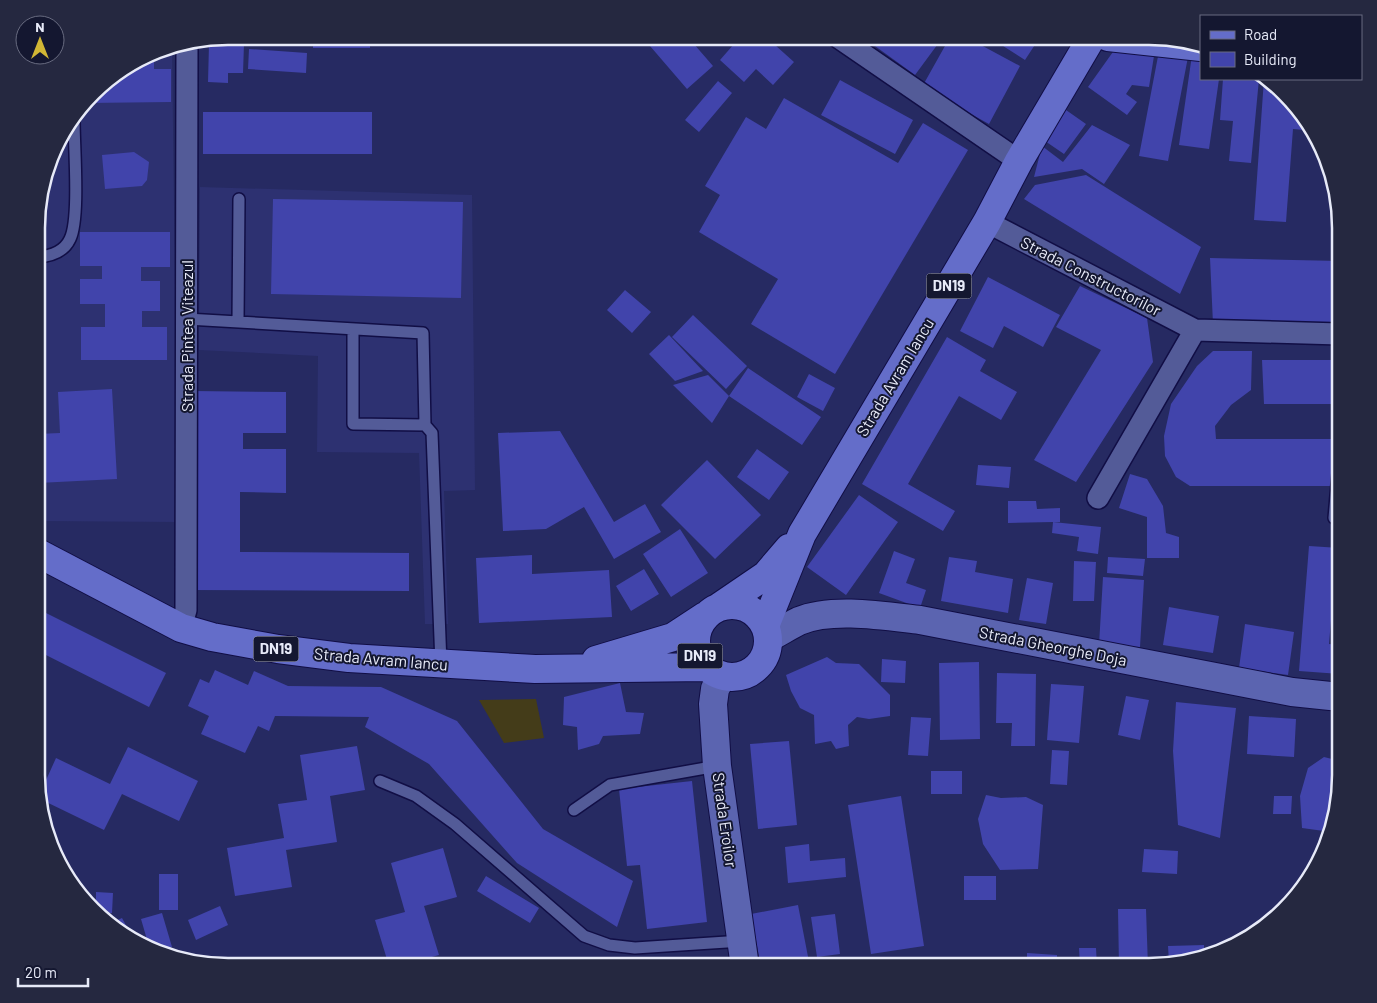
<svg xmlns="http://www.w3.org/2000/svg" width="1377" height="1003" viewBox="0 0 1377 1003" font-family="Barlow,sans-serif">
  <rect width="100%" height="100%" fill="#262a62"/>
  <path fill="#2d3171" d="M172 47 178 522 40 521 38 520V203L56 143 101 84 155 51Z
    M200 187 472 195 475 490 444 491 448 624H425L419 453 317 452 318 356 199 350Z"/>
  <path fill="#443c19" d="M536 699 544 738 504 743 479 700Z"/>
  <path fill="#4144ab" d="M313 36H370V48H313Z
    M647 36H687L713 66 687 89 644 39Z
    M741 36H781L775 45 794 62 773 85 756 69 744 82 720 60Z
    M882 37H943L915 75 875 46Z
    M950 37H966L1020 66 989 124 922 87Z
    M989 37H1040L1025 60Z
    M209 44H244L243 73H228V83L208 82Z
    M164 49V54H154V69H171V102L86 103 101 84 155 51Z
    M249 49 307 53 306 73 248 69Z
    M1115 49 1154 56 1149 87 1132 85 1126 94 1137 102 1127 115 1088 87Z
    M1159 51 1188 57 1168 161 1139 156Z
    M1192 55 1201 57V79H1219L1209 149 1179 145Z
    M1223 79H1259L1251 163 1229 161 1233 121 1220 120Z
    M1264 79H1268L1305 123 1304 130 1293 129 1286 222 1254 220Z
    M840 80 913 120 895 154 821 115Z
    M718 81 732 93 699 132 685 120Z
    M784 98 898 163 923 123 968 150 835 374 751 324 778 279 699 232 720 195 705 186 746 117 766 129Z
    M1066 110 1086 124 1064 154 1045 141Z
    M203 112H372V154H203Z
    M1092 125 1130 145 1104 184 1082 169 1034 177 1042 146 1063 162Z
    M134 152 149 162 147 180 142 186 105 189 102 155Z
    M1086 175 1201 247 1180 294 1024 199 1035 185Z
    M273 199 463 202 461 298 271 294Z
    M80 232H170V267H141V281H160V311H142V327H167V360H81V327H105V304H80V279H102V266H80Z
    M1210 258 1340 261V324H1213Z
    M988 277 1060 315 1043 347 1004 326 993 348 960 331Z
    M1080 286 1147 318 1153 362 1076 482 1034 460 1101 350 1056 327Z
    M625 290 651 312 632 333 607 310Z
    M693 315 747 366 726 389 672 337Z
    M669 335 703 371 675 381 649 354Z
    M947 337 986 360 980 371 1017 392 1001 420 959 396 908 484 955 511 943 531 862 484Z
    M1213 351H1252L1251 390 1231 405 1215 426 1216 439H1331V486H1190L1176 477 1165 456 1164 436 1171 404 1197 366Z
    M1262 360H1340V404H1264Z
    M748 368 821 417 802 445 729 396Z
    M809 374 835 388 823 411 797 397Z
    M708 375 729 396 712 423 673 385Z
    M112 389 117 479 38 483V434L60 433 58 392Z
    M192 391 286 392V433H243V449H286V493L240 492V552L409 553V591L191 590Z
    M560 431 614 522 645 504 661 532 614 559 584 507 546 529 503 531 498 433Z
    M757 449 789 472 769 500 737 477Z
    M707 460 761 515 715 559 661 505Z
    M978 465 1011 467 1009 488 976 485Z
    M1130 474 1147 479 1163 506 1166 533 1179 537V558H1147V517L1119 508Z
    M859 495 898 522 846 595 807 567Z
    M1008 501H1036L1037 509 1060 508V522H1053L1101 527 1098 554 1077 551 1079 537 1052 533 1053 522 1008 523Z
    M1331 527H1340V543H1331Z
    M680 529 708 573 671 597 643 554Z
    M1309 546 1340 548V584H1334L1329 644 1340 645V674L1299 671Z
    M894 551 915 559 906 583 926 590 920 608 879 593Z
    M532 555V574L609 570 612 617 479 623 476 558Z
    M949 557 977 561 975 572 1013 579 1008 613 941 601Z
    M1108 557 1145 559 1143 576 1107 573Z
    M1074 561 1096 562 1094 601H1073Z
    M644 569 659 594 631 611 616 586Z
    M1103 577 1144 580 1140 647 1099 645Z
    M1027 578 1053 583 1046 624 1019 620Z
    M1169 607 1219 616 1213 653 1163 645Z
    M38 609 166 673 149 707 38 651Z
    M1245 624 1294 632 1288 675 1239 668Z
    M827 657 836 663 859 664 890 695V716L869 719 857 717 848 725 849 746 836 749 831 741 815 744 814 715 800 708 791 691 786 675Z
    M882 659 906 661 905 683 881 682Z
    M979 662 980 739 940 740 939 663Z
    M215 670 248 685 254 671 288 686 381 687 457 721 543 829 633 881 617 927 517 863 429 764 365 727 369 717 275 716 269 731 258 726 245 753 201 734 209 716 188 706 200 679 209 683Z
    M997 673 1036 674 1035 746H1011L1012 723H996Z
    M620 683 626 712 644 713 640 734 603 736 599 744 578 750 577 727 563 725 564 697Z
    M1051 684 1084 686 1079 743 1047 740Z
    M1126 696 1149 700 1140 740 1118 735Z
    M1176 702 1236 708 1220 838 1178 825 1173 751Z
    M1249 716 1296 719 1294 757 1247 754Z
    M911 717 931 718 928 756 908 755Z
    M789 741 797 825 758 829 750 744Z
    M357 746 365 790 330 796 337 842 286 850 292 887 235 896 227 848 284 838 278 804 307 800 300 755Z
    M128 747 198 781 179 821 122 794 104 830 38 798 56 758 110 784Z
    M1052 750 1069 751 1067 785 1050 784Z
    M1324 757 1340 761V788L1331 832 1302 828 1300 796 1308 768Z
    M931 771H962V794H931Z
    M692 781 707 922 647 929 640 865 627 866 619 789Z
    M986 795 1001 798 1026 797 1043 805 1038 869 1000 870 983 844 978 819Z
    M901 796 924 946 871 954 848 805Z
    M1274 796H1292L1291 814H1273Z
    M809 844 810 861 845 858 846 877 788 883 785 847Z
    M443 848 457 897 424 906 439 955 400 966H389L375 920 405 912 391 863Z
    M1144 849 1178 851 1177 874 1142 872Z
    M159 874H178V910H159Z
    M486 876 539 908 530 923 477 891Z
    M964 876H996V900H964Z
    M96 892 113 893 112 913H98L96 910Z
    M798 905 810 967H761L751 914Z
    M220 906 228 925 196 940 188 920Z
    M1118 909H1146L1148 967H1119Z
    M162 913 172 947 155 952 150 950 141 919Z
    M835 914 840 954 817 957 811 917Z
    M122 918 134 940 109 924Z
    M1204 945V954L1169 962 1168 946Z
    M1079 948H1096L1097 967H1080Z
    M1027 953 1057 955V967H1027Z
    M551 963V966H488V964Z"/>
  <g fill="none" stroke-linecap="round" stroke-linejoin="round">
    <g stroke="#110e45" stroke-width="14">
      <path id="lane" d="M38 257C51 256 64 252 70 239 80 219 74 146 74 120
        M187 319 423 333 425 425 432 433 441 664
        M238 322 239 199
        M353 329V424L425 425
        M1340 451 1334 518H1340
        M380 781 416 796 455 824 584 936 609 945 635 948 742 941
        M574 810 610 785 717 766"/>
    </g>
    <g stroke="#110e45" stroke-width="24">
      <path id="street" d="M838 37 1019 161
        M987 222 1195 330 1340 334
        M1098 498 1195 330
        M181 628 186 610 187 44"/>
    </g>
    <g stroke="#110e45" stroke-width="30">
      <path id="secondary" d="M768 638C778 633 789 626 799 621 832 607 885 616 920 620L1292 692 1340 697
        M722 676 715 689 713 704 717 766 745 967"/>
    </g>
    <g stroke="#110e45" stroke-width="30">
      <path id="primary" d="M1108 37 1201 47
        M38 553 181 628 212 637 278 649 349 658 535 669 707 667
        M696 641a36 36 0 1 1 72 0a36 36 0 1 1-72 0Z
        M719 607 766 575 789 548
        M765 626 802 534 987 222 1019 161 1092 37
        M596 660 673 637 705 616"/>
    </g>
    <use href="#lane" stroke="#535b98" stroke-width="11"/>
    <use href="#street" stroke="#535b98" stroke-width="21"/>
    <use href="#secondary" stroke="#5b64b0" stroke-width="28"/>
    <use href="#primary" stroke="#646dc9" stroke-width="28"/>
  </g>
  <g text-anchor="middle" stroke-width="4" stroke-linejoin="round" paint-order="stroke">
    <g fill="#141730" stroke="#a8abbc" stroke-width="1">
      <rect x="926.5" y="273.5" width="45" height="25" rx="4"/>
      <rect x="253.5" y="636.5" width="45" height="25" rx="4"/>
      <rect x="677.5" y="643.5" width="45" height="25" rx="4"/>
    </g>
    <g font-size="15" font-weight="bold" fill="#e7eaf8">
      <text x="949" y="291">DN19</text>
      <text x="276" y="654">DN19</text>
      <text x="700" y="661">DN19</text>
    </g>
    <g font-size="16" fill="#e7eaf8" stroke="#141730">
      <text transform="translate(1091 276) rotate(27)" y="6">Strada Constructorilor</text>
      <text transform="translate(187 336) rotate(-90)" y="6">Strada Pintea Viteazul</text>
      <text transform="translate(895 377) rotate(-59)" y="6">Strada Avram Iancu</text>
      <text transform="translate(1053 646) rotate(11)" y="6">Strada Gheorghe Doja</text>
      <text transform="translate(381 659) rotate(5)" y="6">Strada Avram Iancu</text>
      <text transform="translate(725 820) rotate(82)" y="6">Strada Eroilor</text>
    </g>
  </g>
  <path d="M0 0H1377V1003H0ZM228 45H1149A183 183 0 0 1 1332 228V775A183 183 0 0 1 1149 958H228A183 183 0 0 1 45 775V228A183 183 0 0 1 228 45Z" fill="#252840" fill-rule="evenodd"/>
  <path fill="none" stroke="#e7eaf8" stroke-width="2.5" d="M228 45H1149A183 183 0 0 1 1332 228V775A183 183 0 0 1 1149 958H228A183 183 0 0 1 45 775V228A183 183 0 0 1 228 45Z"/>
  <rect x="1200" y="15" width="162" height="65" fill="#141730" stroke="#686b80"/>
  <rect x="1210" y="31" width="25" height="8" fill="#646dc9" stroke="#686b80"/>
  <text x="1244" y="40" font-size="15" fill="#e7eaf8">Road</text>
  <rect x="1210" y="52" width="25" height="15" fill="#4144ab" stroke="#686b80"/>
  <text x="1244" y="65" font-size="15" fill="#e7eaf8">Building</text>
  <g transform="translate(40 40)"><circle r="24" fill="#141730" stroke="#686b80"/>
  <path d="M0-4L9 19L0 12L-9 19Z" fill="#d2b735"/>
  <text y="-8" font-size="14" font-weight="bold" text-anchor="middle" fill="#e7eaf8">N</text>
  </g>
  <path d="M18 978v8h70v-8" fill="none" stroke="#e7eaf8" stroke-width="2.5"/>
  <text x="25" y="978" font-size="15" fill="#e7eaf8" stroke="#141730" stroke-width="4" paint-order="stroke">20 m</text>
</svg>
